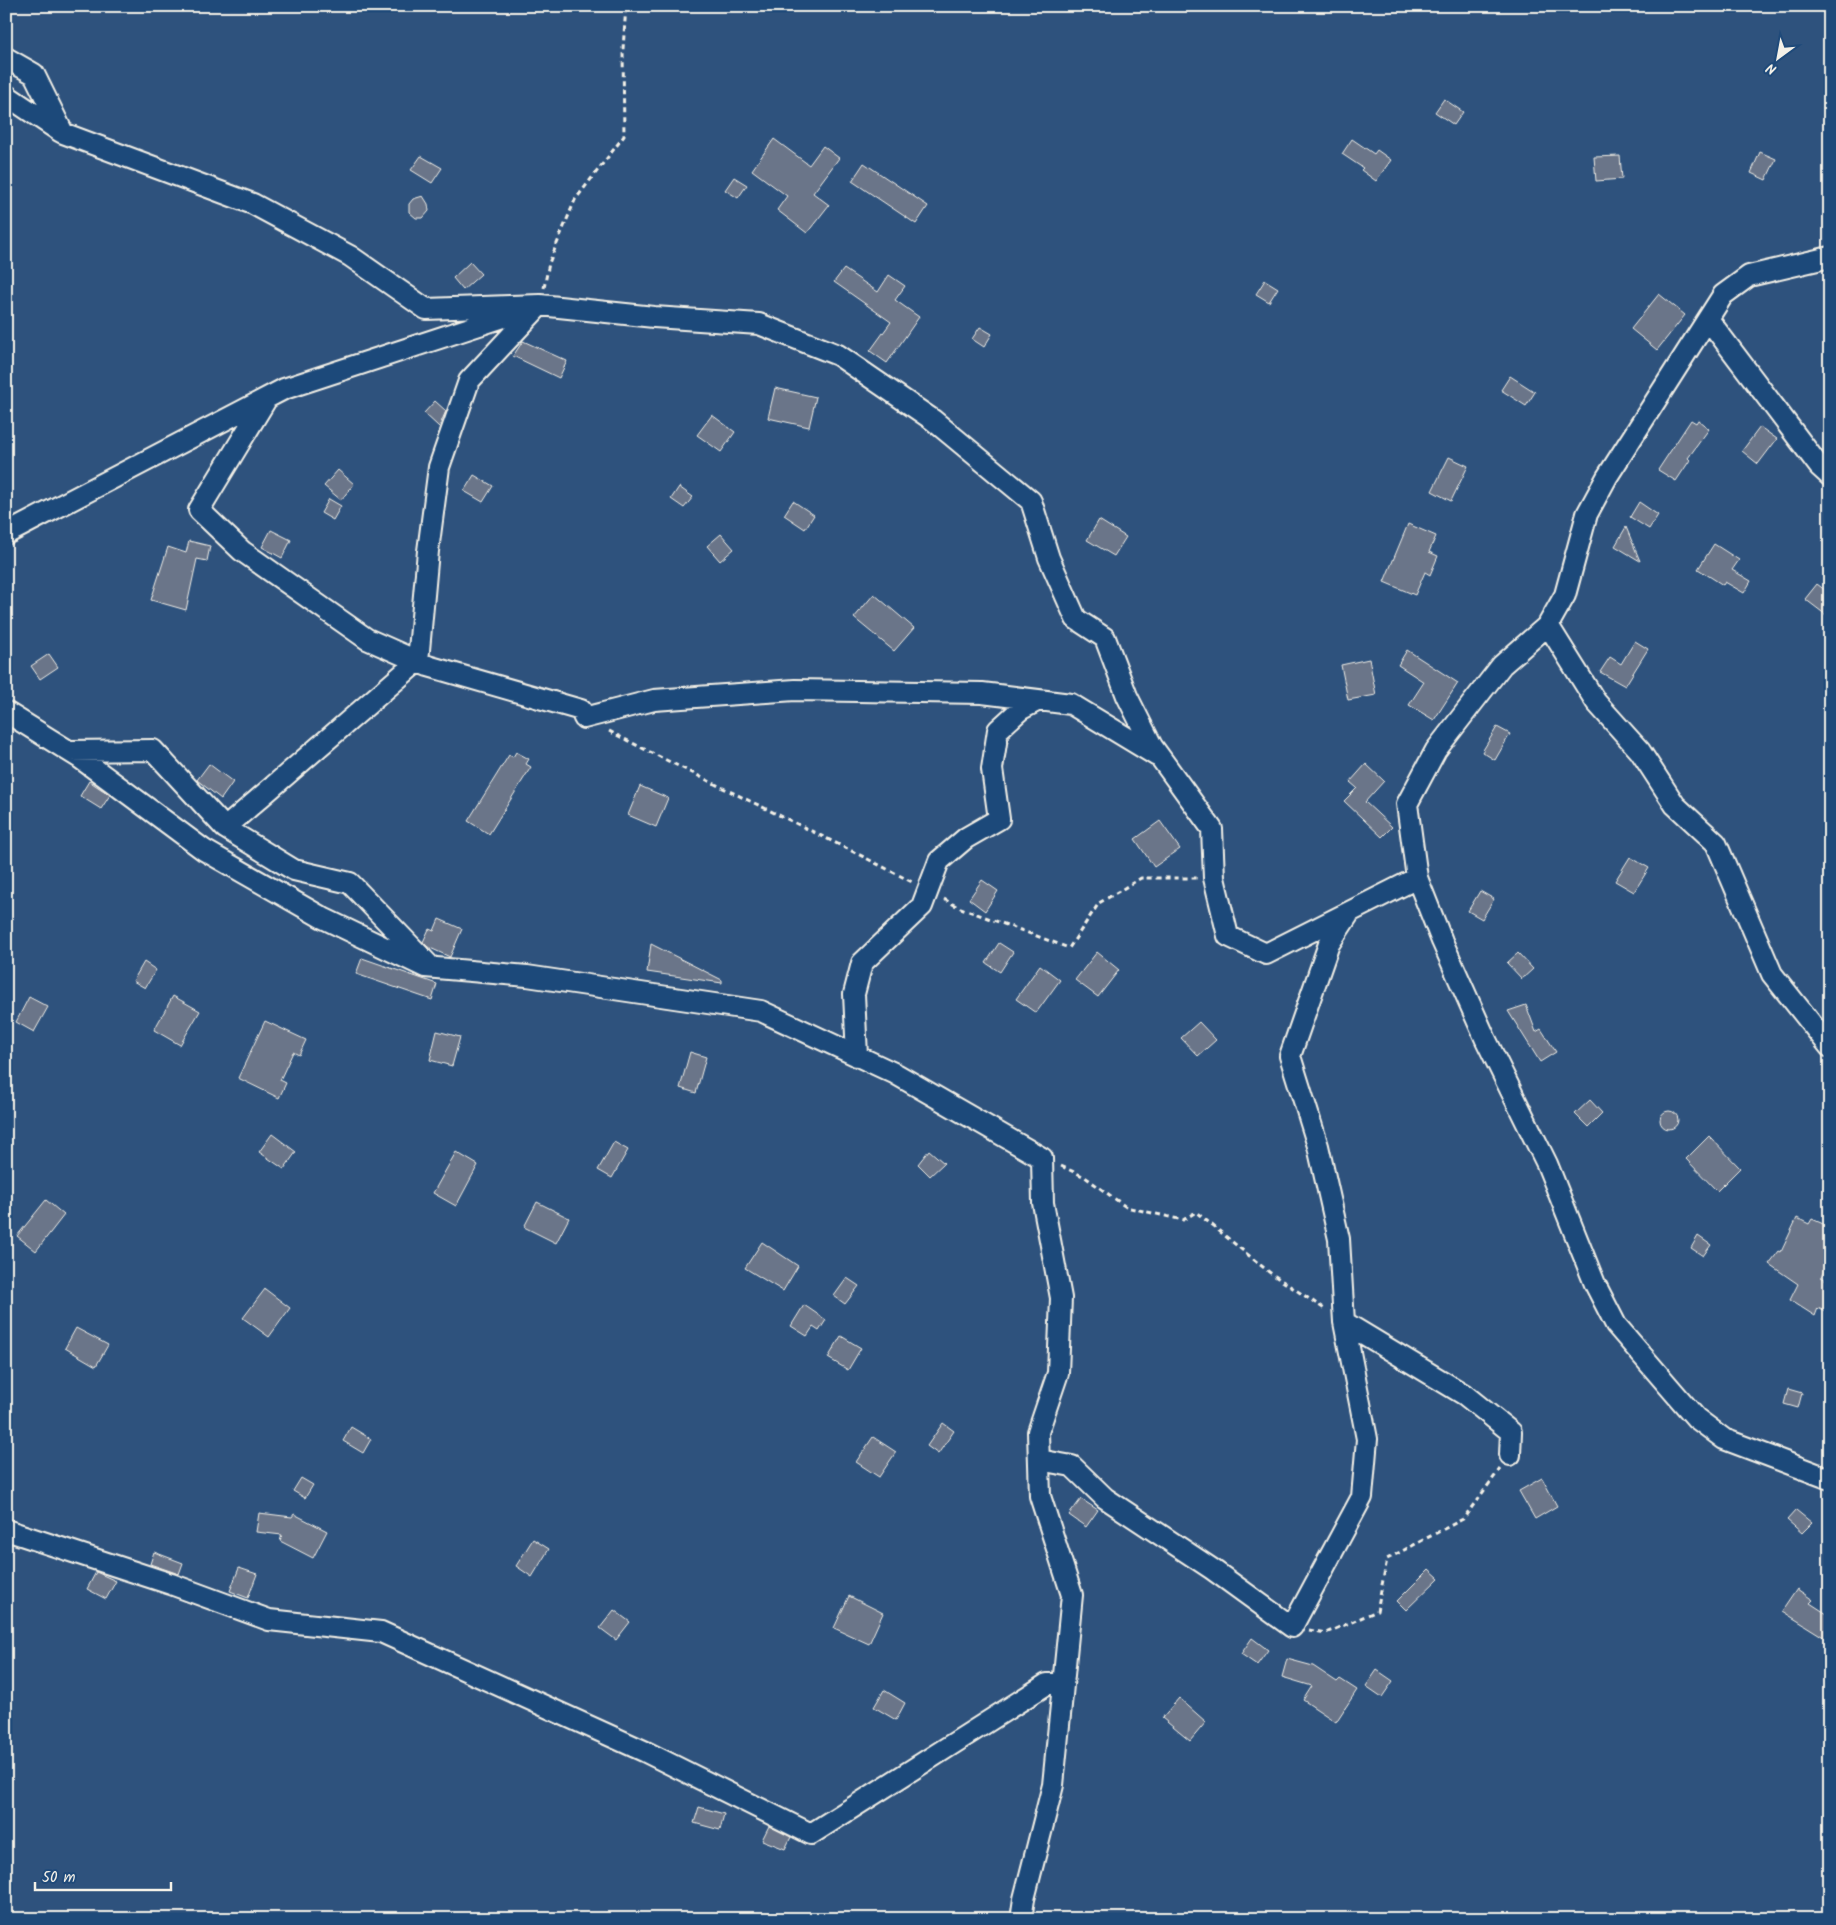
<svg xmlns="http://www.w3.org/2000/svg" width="1836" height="1925" viewBox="0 0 1836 1925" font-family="Kalam,sans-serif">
  <rect width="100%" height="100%" fill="#2e527d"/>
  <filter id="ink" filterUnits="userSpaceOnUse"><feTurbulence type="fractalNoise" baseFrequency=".02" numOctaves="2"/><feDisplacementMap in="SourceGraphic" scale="10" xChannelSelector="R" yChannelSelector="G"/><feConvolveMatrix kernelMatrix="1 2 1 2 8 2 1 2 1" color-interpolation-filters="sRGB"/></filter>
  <g filter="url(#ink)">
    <path fill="#6a7489" stroke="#f4f1e8" d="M1444 99 1463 112 1454 125 1435 112Z
      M774 139 809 165 823 146 839 158 813 193 829 205 807 233 777 210 787 196 752 170Z
      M1352 139 1374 154 1377 150 1391 160 1376 181 1361 170 1363 168 1342 154Z
      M1760 152 1776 159 1766 180 1751 173Z
      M421 156 442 168 432 183 411 170Z
      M1620 156 1622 179 1596 181 1594 157Z
      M864 163 928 206 916 224 852 181Z
      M734 177 747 185 738 198 725 190Z
      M423 196 428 204 429 211 423 218H416L409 212V204L413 199Z
      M470 262 481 274 463 290 453 278Z
      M844 269 878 292 889 275 905 286 895 300 919 317 887 363 870 351 891 322 834 282Z
      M1265 280 1278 288 1269 302 1256 294Z
      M1659 294 1685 315 1657 350 1631 329Z
      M980 327 992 334 984 347 972 339Z
      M523 341 567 361 559 378 513 356Z
      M1510 376 1535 392 1526 406 1501 390Z
      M775 388 816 397 809 427 768 418Z
      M435 401 446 411 439 427 424 413Z
      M712 415 735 432 721 452 697 435Z
      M1691 420 1696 423 1698 420 1709 429 1688 458 1690 460 1676 481 1658 470Z
      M1760 427 1777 439 1758 464 1742 451Z
      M1449 457 1468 466 1451 501 1432 491Z
      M338 470 354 484 341 500 324 486Z
      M474 475 493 486 483 502 464 491Z
      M679 487 693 497 684 508 671 499Z
      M329 499 341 506 333 520 321 513Z
      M793 501 814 515 805 529 784 515Z
      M1639 502 1658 515 1649 529 1630 517Z
      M1099 520 1126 537 1114 556 1087 540Z
      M1408 524 1436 536 1429 552 1438 556 1430 575 1425 572 1415 595 1384 582Z
      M1626 527 1640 561 1615 546Z
      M271 530 291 540 282 558 262 547Z
      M721 534 734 549 720 561 707 546Z
      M189 541 210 546 207 561 197 559 186 610 151 600 168 547 186 553Z
      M1714 544 1739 560 1732 570 1751 581 1744 593 1725 582 1723 585 1698 569Z
      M1817 584 1830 594V618L1805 599Z
      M874 594 914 628 894 651 854 618Z
      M1635 641 1648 649 1625 686 1600 672 1610 657 1621 664Z
      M1407 650 1458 683 1434 720 1409 705 1424 682 1398 665Z
      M49 654 58 667 40 679 31 666Z
      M1369 659 1376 695 1348 700 1341 665Z
      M1497 727 1510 734 1495 760 1482 752Z
      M516 752 529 759 526 764 531 767 489 834 468 821 509 755 513 757Z
      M209 764 233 782 221 799 197 780Z
      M1366 764 1384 781 1365 802 1392 827 1382 837 1344 801 1357 788 1350 782Z
      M89 781 110 795 101 809 80 796Z
      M640 786 668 798 656 827 628 815Z
      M1160 821 1180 849 1154 867 1135 839Z
      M1630 857 1649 868 1634 892 1615 881Z
      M982 880 998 891 985 911 969 899Z
      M1480 891 1494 899 1482 919 1468 911Z
      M439 919 462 929 450 957 428 947 423 942 429 929 434 931Z
      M999 943 1013 952 1000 972 986 963Z
      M651 944 722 980V983L647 972Z
      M1097 952 1119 970 1098 997 1075 980Z
      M1518 953 1533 969 1522 979 1507 963Z
      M362 958 437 984 432 1000 356 974Z
      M144 962 156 970 145 988 133 981Z
      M1040 965 1060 980 1036 1013 1016 999Z
      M173 996 200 1011 180 1045 154 1030Z
      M29 997 48 1007 34 1032 16 1022Z
      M1526 1005 1536 1032 1541 1029 1556 1052 1540 1062 1508 1011Z
      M265 1021 306 1040 299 1055 293 1052 280 1080 286 1083 279 1098 238 1078Z
      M1199 1022 1216 1040 1198 1056 1181 1038Z
      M437 1031 460 1037 452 1066 430 1060Z
      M690 1052 706 1057 696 1093 680 1088Z
      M1590 1100 1602 1113 1588 1127 1575 1114Z
      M1660 1120a9 9 0 1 1 18 0a9 9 0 1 1-18 0Z
      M272 1134 296 1152 284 1169 259 1152Z
      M1709 1136 1740 1168 1717 1191 1686 1159Z
      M614 1142 628 1150 612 1178 598 1170Z
      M929 1150 944 1163 930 1176 918 1164Z
      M456 1152 478 1165 456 1206 433 1193Z
      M46 1200 64 1215 36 1251 17 1236Z
      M537 1202 569 1218 556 1243 524 1227Z
      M1797 1218 1809 1224 1812 1219 1830 1227V1259L1821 1277 1830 1282V1314L1818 1308 1815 1316 1790 1300 1798 1284 1769 1264 1779 1251 1781 1252Z
      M1698 1236 1711 1245 1703 1256 1691 1248Z
      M762 1242 798 1266 783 1291 745 1268Z
      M847 1278 859 1286 845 1304 834 1296Z
      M265 1289 290 1308 269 1337 243 1318Z
      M804 1305 826 1320 819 1331 813 1327 807 1336 791 1326Z
      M76 1328 108 1345 96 1366 65 1348Z
      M841 1336 861 1348 848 1370 828 1358Z
      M1788 1389 1802 1393 1798 1408 1784 1404Z
      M943 1423 954 1431 938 1454 927 1446Z
      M351 1427 371 1439 363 1453 343 1441Z
      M873 1437 896 1452 879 1477 856 1462Z
      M301 1478 313 1485 305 1498 293 1491Z
      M1542 1478 1557 1506 1535 1519 1519 1491Z
      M1081 1499 1098 1510 1086 1527 1069 1515Z
      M1796 1510 1812 1523 1802 1533 1787 1520Z
      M259 1513 292 1517 294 1514 327 1531 313 1558 280 1541 282 1535 256 1532Z
      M533 1539 549 1549 532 1577 516 1566Z
      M154 1552 183 1563 179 1574 150 1564Z
      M239 1568 257 1574 248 1598 230 1591Z
      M1429 1569 1439 1578 1406 1610 1397 1601Z
      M96 1572 116 1581 106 1599 87 1589Z
      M1797 1589 1813 1600 1810 1603 1830 1616V1641L1782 1611Z
      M849 1596 883 1613 869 1644 834 1628Z
      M614 1610 630 1622 616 1640 600 1628Z
      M1252 1638 1268 1650 1257 1665 1241 1654Z
      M1287 1659 1313 1666 1337 1682 1340 1679 1357 1690 1336 1722 1303 1700 1312 1686 1282 1677Z
      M1377 1670 1393 1681 1382 1697 1366 1686Z
      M884 1690 905 1703 896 1720 874 1707Z
      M1179 1698 1206 1722 1190 1741 1162 1718Z
      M699 1807 724 1814 720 1830 694 1823Z
      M769 1826 791 1837 785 1849 762 1840Z"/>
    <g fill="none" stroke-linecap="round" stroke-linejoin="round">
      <g stroke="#f4f1e8" stroke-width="24">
        <path id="minor" d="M6 58 34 74 63 133 253 204 350 256 426 309 540 305 654 317 759 324 838 355 933 420 1031 501 1049 558 1076 619 1105 638 1127 696 1152 746 1212 829 1214 878 1228 936 1266 954 1417 878
          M6 95 61 132
          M1830 257 1749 276 1723 295 1607 477 1587 514 1565 595 1548 625 1502 665 1436 750 1407 804 1417 878 1442 941 1486 1040 1547 1164 1595 1284 1616 1325 1696 1418 1724 1439 1830 1479
          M1708 319 1819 466 1830 476
          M267 398 199 510 242 551 367 639 428 666 581 710 584 718 654 700 795 690 982 693 1071 704 1157 756
          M6 534 284 389 519 312
          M1548 625 1596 702 1640 751 1675 805 1716 843 1772 974 1830 1047
          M6 712 80 758 204 850 323 918 425 967 527 976 761 1011 896 1074 1042 1158 1043 1203 1061 1298 1058 1373 1038 1432 1040 1496 1072 1595 1053 1785 1024 1899 1021 1919
          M70 751 153 750 225 828 418 661 428 551 439 467 469 381 540 305
          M225 828 294 870 350 883 428 964
          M857 1056 854 994 862 963 922 906 939 861 966 838 999 819 992 769 998 730 1020 710 1039 700
          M1344 1322 1465 1395 1511 1432 1510 1455
          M1039 1460 1072 1466 1105 1498 1212 1569 1292 1627 1362 1497 1367 1439 1344 1322 1339 1239 1318 1146 1290 1056 1329 944 1350 912
          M6 1530 171 1584 269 1620 381 1632 646 1752 811 1834 1047 1684H1063"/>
      </g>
      <path stroke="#f4f1e8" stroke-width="3" stroke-dasharray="5 4" stroke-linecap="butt" d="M544 288 549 263 575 200 624 136 623 49 626 6
        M609 731C709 783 812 829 912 882
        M944 899 958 907 1069 948 1099 903 1141 878H1197
        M1061 1166 1085 1177 1126 1207 1183 1220 1196 1212 1269 1272 1326 1310
        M1309 1630 1326 1633 1377 1611 1387 1559 1463 1519 1500 1469"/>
      <use href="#minor" stroke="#1f4a7a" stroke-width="20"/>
    </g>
  </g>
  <rect width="1836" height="1925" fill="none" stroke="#1f4a7a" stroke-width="25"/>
  <rect x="12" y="12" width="1811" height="1900" fill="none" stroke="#f4f1e8" stroke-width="2" filter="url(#ink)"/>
  <g transform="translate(1778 58) rotate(212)" stroke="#1f4a7a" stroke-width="4" paint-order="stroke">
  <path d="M0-4L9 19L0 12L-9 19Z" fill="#f4f1e8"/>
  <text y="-8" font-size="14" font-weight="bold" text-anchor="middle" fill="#f4f1e8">N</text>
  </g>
  <path d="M35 1882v8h136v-8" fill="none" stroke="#f4f1e8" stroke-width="2.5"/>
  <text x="42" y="1882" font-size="15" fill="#f4f1e8" stroke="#1f4a7a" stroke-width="4" paint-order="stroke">50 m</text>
</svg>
